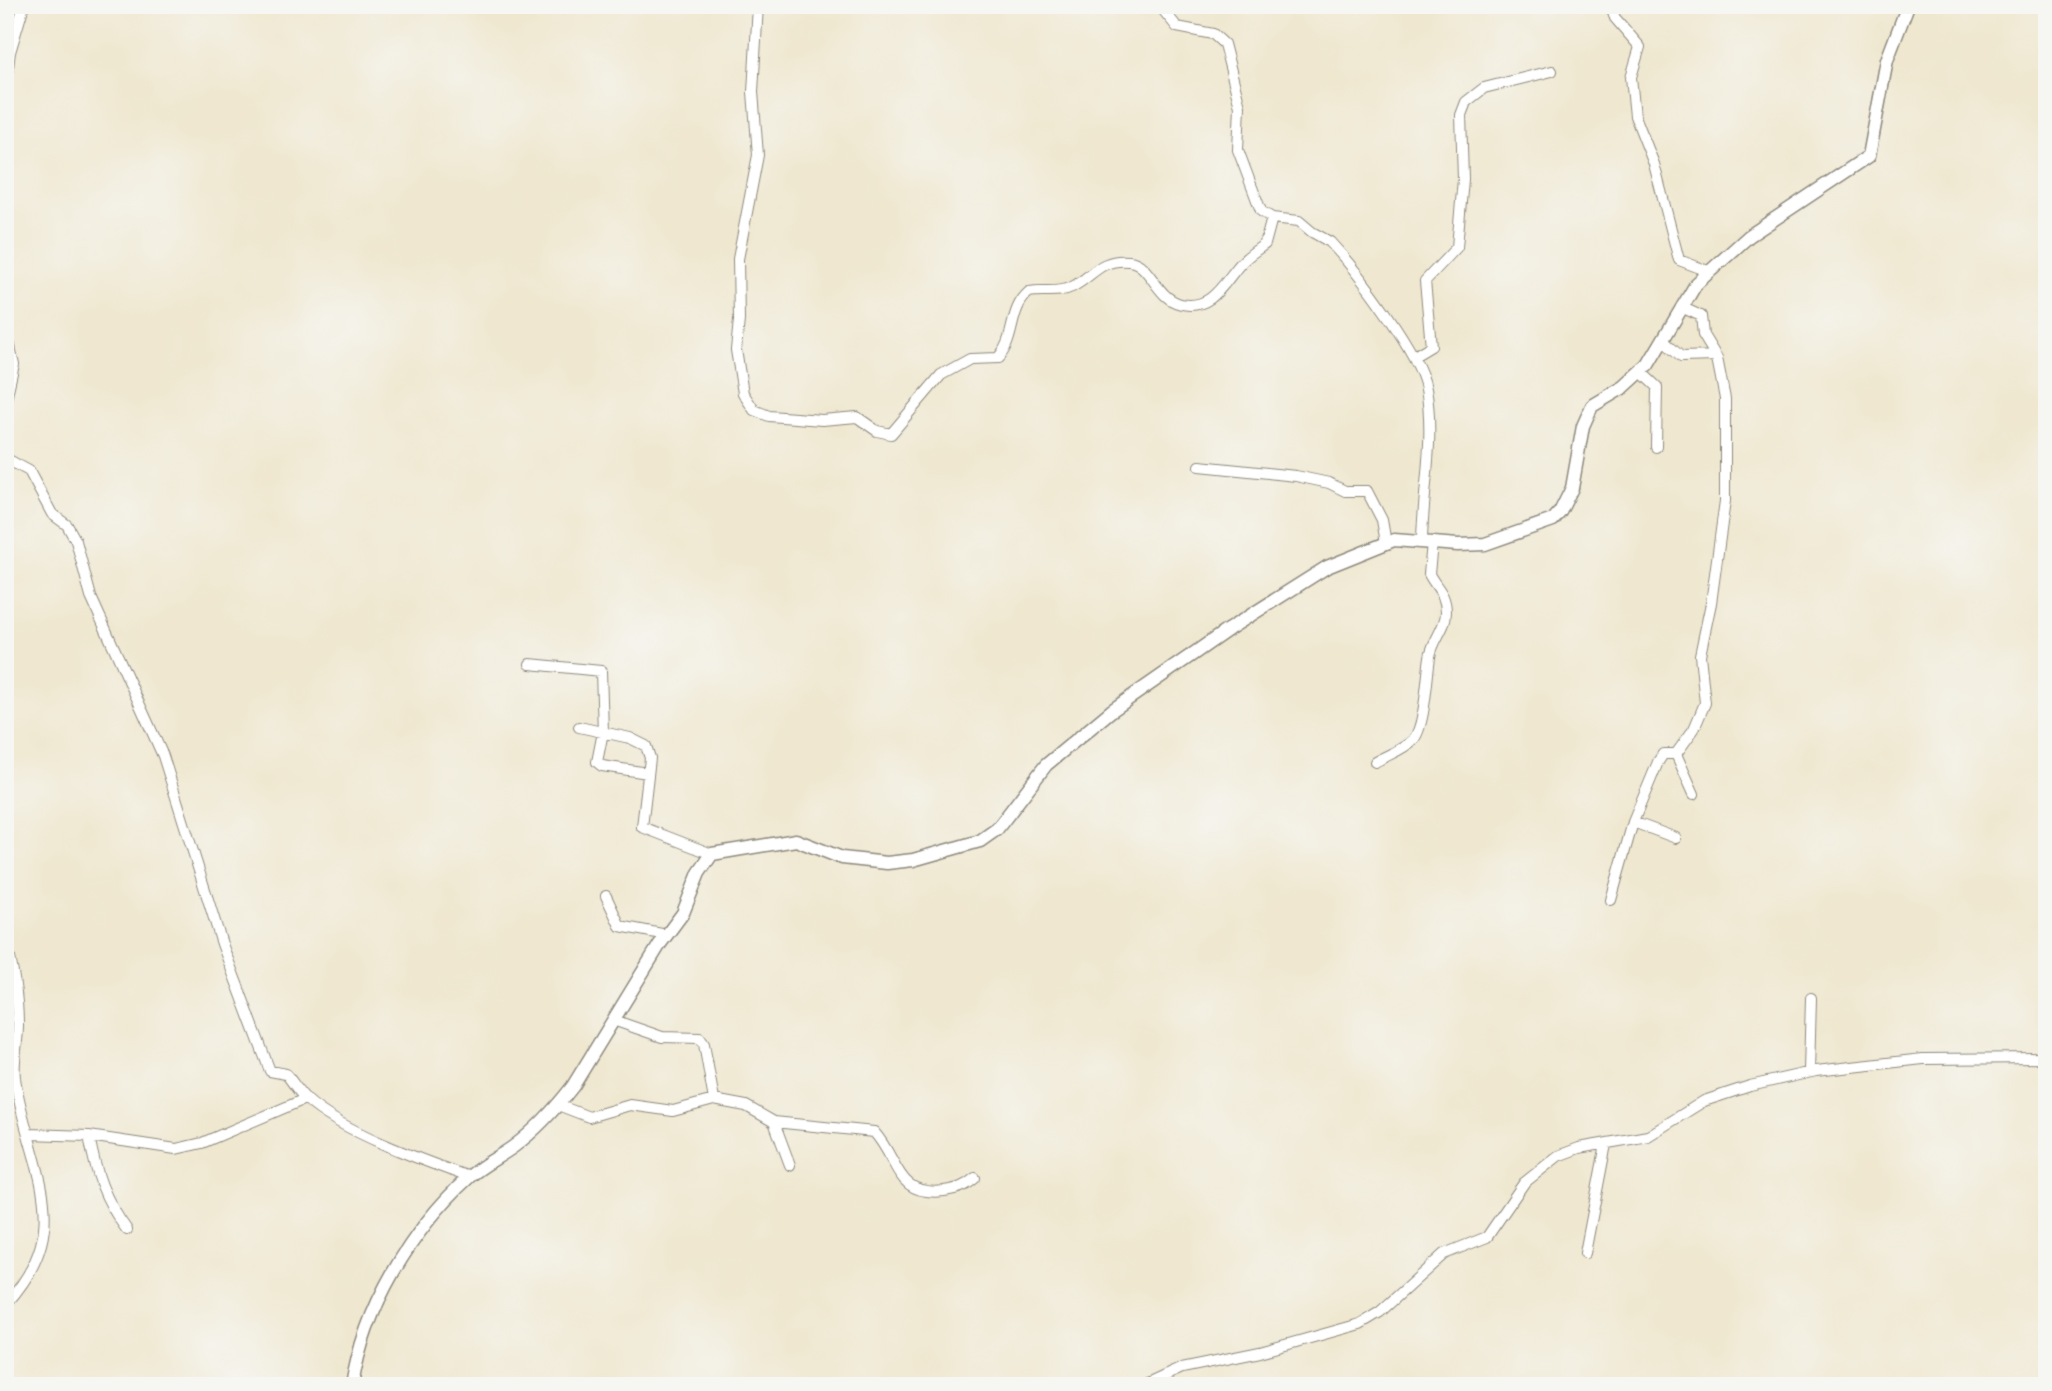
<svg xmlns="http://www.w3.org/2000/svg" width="2052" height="1391" viewBox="0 0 2052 1391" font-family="'Comic Neue',sans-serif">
  <rect width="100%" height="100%" fill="#f6f6f2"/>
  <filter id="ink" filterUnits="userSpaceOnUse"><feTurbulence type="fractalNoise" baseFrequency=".0143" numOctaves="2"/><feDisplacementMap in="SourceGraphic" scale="14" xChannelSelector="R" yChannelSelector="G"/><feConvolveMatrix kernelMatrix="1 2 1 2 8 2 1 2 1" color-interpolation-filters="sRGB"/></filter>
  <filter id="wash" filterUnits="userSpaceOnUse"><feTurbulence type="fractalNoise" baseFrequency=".00686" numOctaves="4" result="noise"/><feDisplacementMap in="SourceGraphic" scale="28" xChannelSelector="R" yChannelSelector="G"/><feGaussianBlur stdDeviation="1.57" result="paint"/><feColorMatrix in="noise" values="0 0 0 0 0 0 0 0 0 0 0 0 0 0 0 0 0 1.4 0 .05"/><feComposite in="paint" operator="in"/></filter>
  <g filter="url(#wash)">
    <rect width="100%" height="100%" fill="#efe7cf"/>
  </g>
  <g filter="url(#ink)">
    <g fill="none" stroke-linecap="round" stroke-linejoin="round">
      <g stroke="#8d897d" stroke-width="12">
        <path id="minor" d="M758 5 753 92 758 155 738 259 739 320 736 350 743 393 754 410 769 416 822 420 857 417 877 431 891 434 941 375 970 359 998 358C1016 339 1008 310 1029 292 1043 289 1058 294 1072 287 1093 277 1099 258 1129 261 1151 263 1155 298 1181 304 1214 311 1225 279 1243 261 1250 254 1258 249 1265 244L1272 218
          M1159 5 1177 27 1213 34 1224 44 1240 106 1238 150 1261 211 1272 218 1299 221 1312 232 1330 242C1357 271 1420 353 1426 389 1435 439 1423 490 1422 540
          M1610 5 1615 18 1640 47 1631 77 1635 116 1654 164 1679 260 1708 271
          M5 90 10 52 24 5
          M5 254 6 329 14 364 5 404
          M1664 341 1681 357 1716 356
          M1416 355 1431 346 1425 281 1457 247 1463 179 1461 115 1466 102 1484 88 1552 71
          M1641 372 1657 387 1656 447
          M5 458 29 471 52 514 67 525 76 541 91 597 163 756 222 944 270 1071 286 1074C293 1082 298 1092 306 1099 340 1131 424 1161 469 1177
          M1200 466 1296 476 1329 483 1345 491H1367L1382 520 1386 543
          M530 664 601 671 603 732 597 762 602 766 648 773
          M579 727 630 738 646 746 650 758 642 827 712 854
          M1676 754 1694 794
          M1375 762C1387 755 1403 750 1413 740 1425 728 1427 675 1430 657 1432 640 1446 629 1446 612 1446 593 1436 588 1429 574L1432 543
          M1633 822 1676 838
          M606 896 620 926 667 935
          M1611 900 1633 822 1658 762 1663 754H1676L1694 729 1705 703 1700 655 1711 603 1725 501V399L1717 358 1703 335 1701 316 1681 307
          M5 935C12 965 18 994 18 1025 18 1044 13 1060 15 1078 28 1167 80 1225 5 1305
          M616 1021 662 1037 700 1038 704 1044 714 1100
          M1809 1072 1811 998
          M558 1105 589 1117 630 1105 673 1111 714 1100 746 1106 774 1122 790 1165
          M774 1122 874 1132C900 1161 895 1197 944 1191 957 1189 965 1187 975 1178
          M29 1134 89 1136 176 1149 202 1143 305 1099
          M89 1136C96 1174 104 1199 127 1230
          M1585 1253 1606 1144
          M1143 1386 1182 1368 1260 1352 1360 1324 1380 1312 1444 1254 1487 1237 1524 1183 1558 1156 1579 1148 1648 1136 1704 1101 1750 1086 1816 1071 1923 1059 2047 1058"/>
      </g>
      <g stroke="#8d897d" stroke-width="15">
        <path id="tertiary" d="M352 1386C364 1308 411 1230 469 1177 481 1166 499 1157 513 1147 536 1130 556 1108 573 1086L660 944 683 913 699 873 712 854 796 840 842 858 887 863 913 860 980 841 997 829 1046 765 1111 711 1229 629 1327 567 1394 540 1458 545 1485 544 1553 520 1560 512 1572 488 1583 426 1592 406 1624 387 1648 365 1696 284 1749 236 1869 156 1887 60 1908 5"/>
      </g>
      <use href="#minor" stroke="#fff" stroke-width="10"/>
      <use href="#tertiary" stroke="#fff" stroke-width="12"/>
    </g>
  </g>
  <rect width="2052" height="1391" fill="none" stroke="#f6f6f2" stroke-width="28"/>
</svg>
